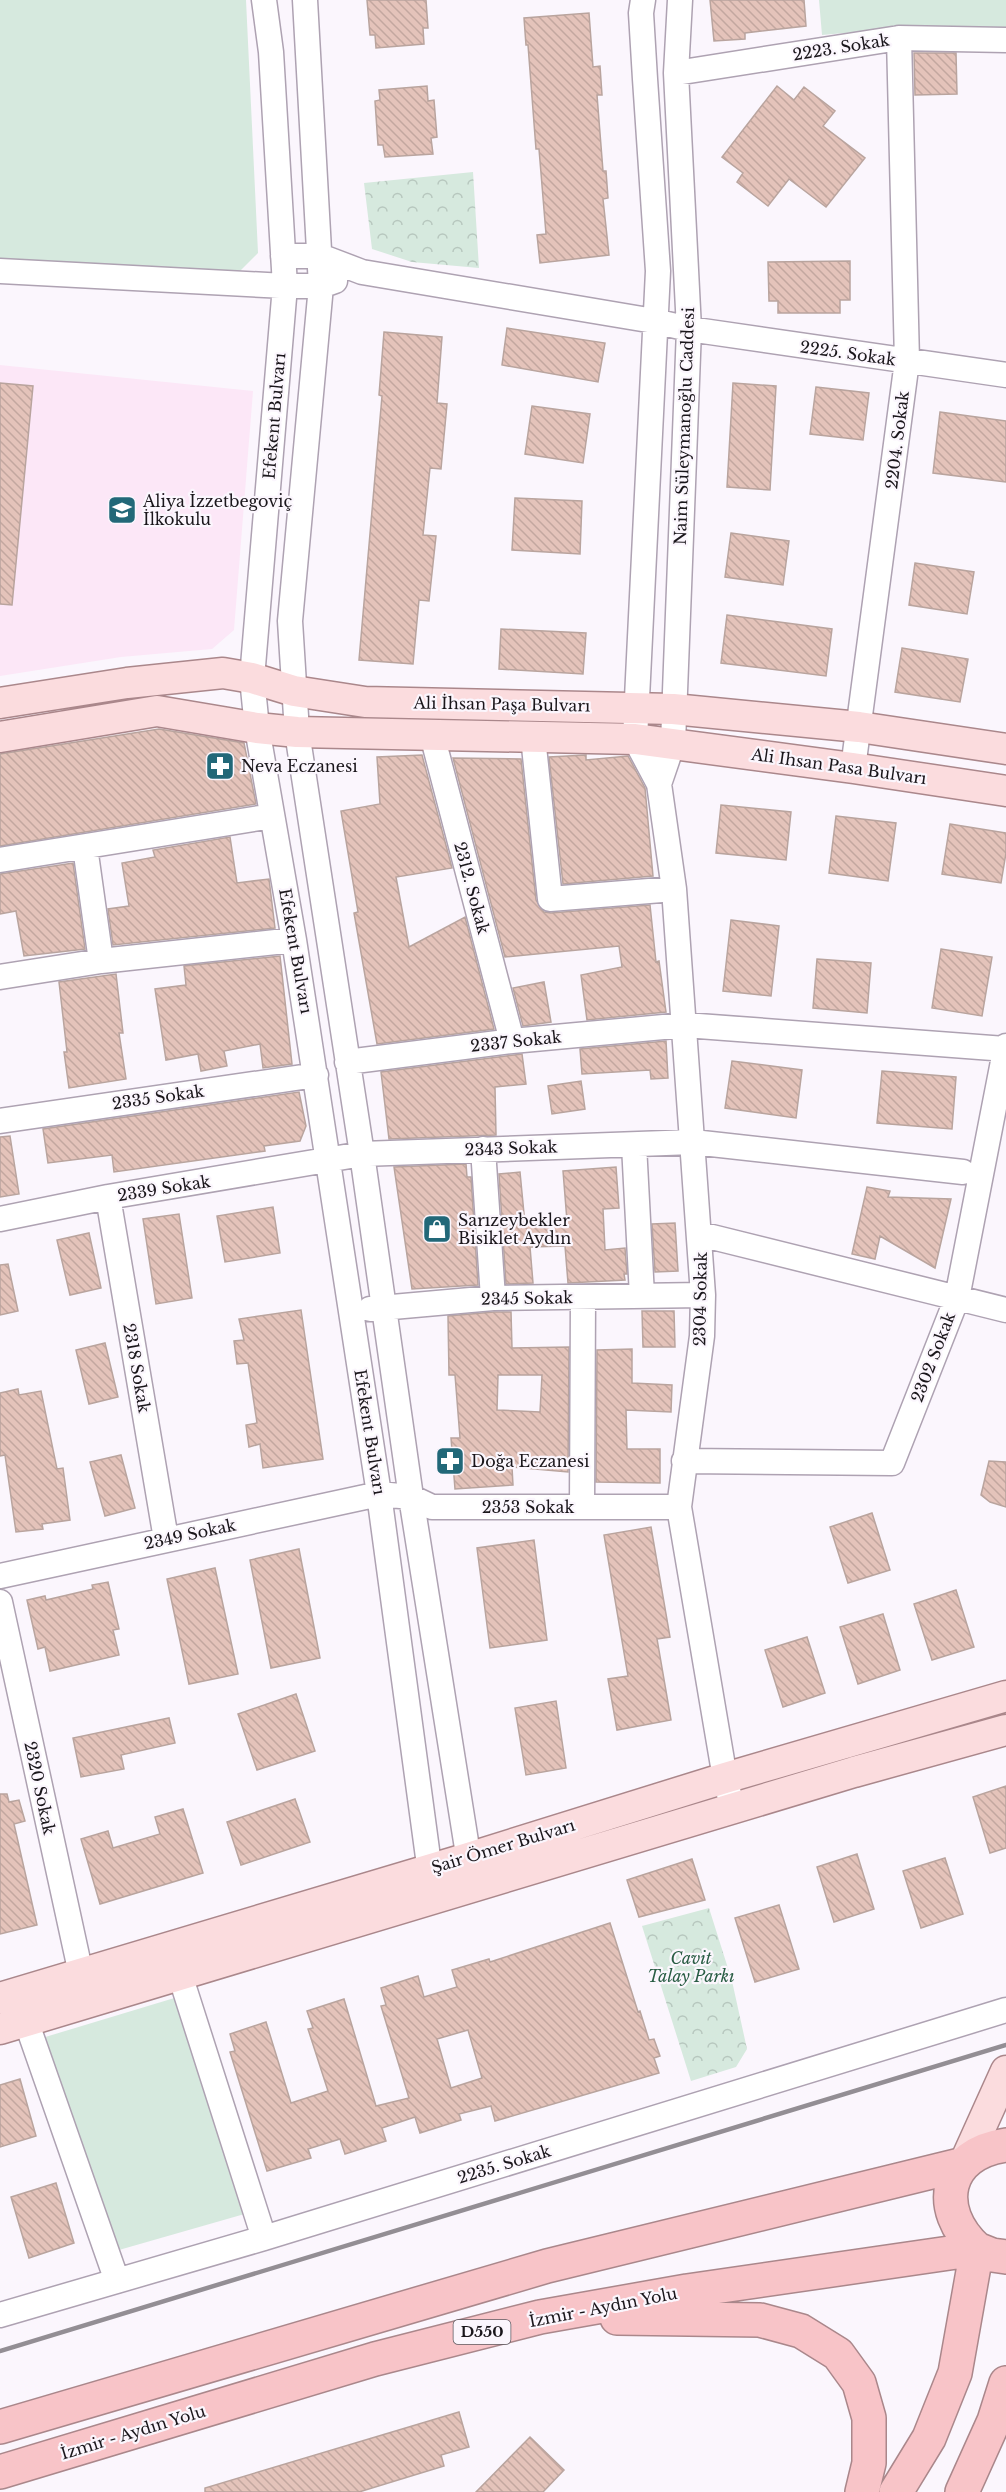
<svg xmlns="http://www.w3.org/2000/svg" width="1006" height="2492" viewBox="0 0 1006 2492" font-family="'Libre Baskerville',serif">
  <defs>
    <pattern id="forest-crowns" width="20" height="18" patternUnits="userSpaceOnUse" patternTransform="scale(1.5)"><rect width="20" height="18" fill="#d6e9de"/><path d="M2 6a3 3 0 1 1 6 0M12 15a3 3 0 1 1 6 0" fill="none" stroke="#b7c7be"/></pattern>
    <pattern id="building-back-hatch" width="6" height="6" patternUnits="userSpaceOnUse" patternTransform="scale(1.5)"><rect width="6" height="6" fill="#e4c3ba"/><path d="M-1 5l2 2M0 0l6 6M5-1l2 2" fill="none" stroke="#c3a79f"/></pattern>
  </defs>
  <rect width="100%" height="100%" fill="#fbf6fd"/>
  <path fill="#fce7f7" d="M0 365 253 391 234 630 212 649 121 657 0 676Z"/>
  <path fill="#d6e9de" d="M0 0H246L258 253 238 273 0 262Z
    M819 0H1006V28H900L822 35Z
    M181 1996 248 2213 112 2252 42 2038Z"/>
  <path fill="url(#forest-crowns)" d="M473 172 479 268 412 262 372 249 364 183Z
    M709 1908 732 1981 747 2049 736 2067 691 2081 642 1926Z"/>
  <path fill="url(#building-back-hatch)" stroke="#b9a49e" stroke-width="1.5" fill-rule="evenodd" d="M367 0H426L428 28H423L424 44 376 48 375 35H370Z
    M710 0H804L806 26 745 33V39L714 41Z
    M589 13 593 67 600 66 602 95H597L603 171H606L608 198 603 199 609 255 540 263 537 235 546 234 539 149H536L528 45H526L524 18Z
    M914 53H956L957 94 915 95Z
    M427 86 428 101 434 100 437 137 431 138 433 154 385 157 383 145H378L375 101 380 100 379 90Z
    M777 86 794 100 804 87 835 111 823 126 865 158 826 207 789 179 768 206 737 182 743 173 722 157Z
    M850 261V300H840V313H778V301H769L768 262Z
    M507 328 605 343 598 382 502 365Z
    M384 332 442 337 437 403 447 404 441 469 430 468 423 535 436 536 429 601 419 600 413 664 359 660 382 396 379 395Z
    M0 383 33 386 12 605 0 604Z
    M733 383 776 386 770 490 727 487Z
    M816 387 869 393 863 440 810 434Z
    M532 406 590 414 583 463 525 454Z
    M940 412 1006 421V482L933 473Z
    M515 498 582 501 580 554 512 550Z
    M731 533 789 541 783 585 725 577Z
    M915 563 974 572 967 614 909 605Z
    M727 615 832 629 826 676 721 663Z
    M501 629 586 633 583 674 499 669Z
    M902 648 968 659 960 702 895 692Z
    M159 729 244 743 256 804 0 846V754Z
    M422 755 452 868 396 877 409 947 465 917 494 1029 377 1044 354 913 358 912 341 811 380 804 377 757Z
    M586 755V760L628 756 645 788 653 876 563 884 549 757Z
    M453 758 521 759 536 900 544 912 551 913 650 905 656 962 659 961 666 1012 587 1020 581 975 622 967 619 946 505 957Z
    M721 805 791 812 786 860 716 853Z
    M836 816 896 823 888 881 829 873Z
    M950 824 1006 833V853L1001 883 942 874Z
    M230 837 237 883 269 879 275 928 113 945 108 909 129 906 122 863 155 857 153 850Z
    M73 863 85 949 24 956 16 911 0 914V874Z
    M731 920 779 926 771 996 723 991Z
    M941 949 992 957 982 1016 932 1008Z
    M280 956 292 1064 263 1068 260 1044 224 1051 227 1066 201 1071 198 1054 166 1060 155 989 186 985 184 966Z
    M817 959 871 963 867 1013 813 1008Z
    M116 974 123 1033H119L126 1079 69 1088 64 1052H67L59 982Z
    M544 982 551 1022 523 1026 513 988Z
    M666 1041 668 1078 651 1079 650 1070 582 1074 580 1049Z
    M522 1054 526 1084 495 1087 496 1135 389 1139 381 1072Z
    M732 1061 802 1070 796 1118 725 1108Z
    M882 1071 956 1077 952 1129 877 1123Z
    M581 1081 585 1109 552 1114 548 1086Z
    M299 1092 306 1126 300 1141 264 1146 265 1151 114 1172 112 1155 48 1163 43 1129Z
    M10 1136 19 1194 0 1197V1137Z
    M466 1164 467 1177H471L478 1285 412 1289 394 1167Z
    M616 1167 619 1208 603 1209 605 1250 625 1248 627 1274H624L625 1280 568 1283 565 1246 530 1247 533 1283 506 1284 499 1174 520 1172 525 1224 567 1221 563 1171Z
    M867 1187 890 1191 888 1197 951 1199 935 1268 880 1236 875 1259 852 1254Z
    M273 1207 280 1253 225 1262 217 1216Z
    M179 1214 192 1298 156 1304 143 1219Z
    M675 1223 678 1271 655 1272 652 1224Z
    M89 1233 101 1288 70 1295 57 1240Z
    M8 1264 18 1311 0 1315V1265Z
    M301 1310 323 1459 263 1468 260 1444 249 1447 246 1425 257 1423 248 1363 237 1364 234 1341 244 1340 239 1319Z
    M642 1311H674L675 1347H643Z
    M494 1312H511L512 1348 569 1347 568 1472 512 1467 513 1485 455 1489 451 1438H460L455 1375H449L448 1316ZM498 1375H542L540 1412 497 1410Z
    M105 1343 118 1397 89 1404 76 1350Z
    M632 1349V1383L672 1385 671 1412 626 1410 627 1449H660V1483L596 1482 597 1350Z
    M18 1389 19 1395 41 1391 57 1469 63 1468 70 1520 42 1524 43 1529 16 1532 5 1455 0 1456V1393Z
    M121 1455 135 1508 105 1516 90 1462Z
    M989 1461 1006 1462V1507L990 1502 981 1495Z
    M872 1513 890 1570 848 1583 830 1527Z
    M651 1527 670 1637 657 1639 671 1720 617 1730 608 1679 628 1676 604 1535Z
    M534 1540 547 1640 490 1648 477 1548Z
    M299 1549 320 1658 271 1668 250 1560Z
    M215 1568 238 1674 189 1684 167 1579Z
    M108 1582 119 1629 113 1630 119 1655 50 1671 45 1647 38 1649 27 1600 45 1596 46 1600 93 1589 92 1585Z
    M956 1590 974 1647 932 1660 914 1604Z
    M883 1614 900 1670 858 1684 840 1627Z
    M807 1637 825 1693 783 1707 765 1650Z
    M296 1694 315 1751 257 1770 238 1714Z
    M556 1701 566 1768 526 1775 515 1708Z
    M169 1718 175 1743 121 1755 124 1769 81 1777 73 1738Z
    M1006 1786V1848L990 1853 973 1797Z
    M0 1794H7L9 1802 19 1800 25 1821 14 1824 37 1925 0 1934Z
    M295 1799 310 1842 241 1865 227 1822Z
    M183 1809 203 1873 100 1904 81 1839 108 1831 113 1848 160 1834 155 1817Z
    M857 1854 874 1909 834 1922 817 1867Z
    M945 1858 963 1914 921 1928 903 1871Z
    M692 1859 705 1900 639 1917 627 1880Z
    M779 1905 799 1969 755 1982 735 1918Z
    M610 1923 638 2012 640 2011 649 2040 654 2039 660 2056 654 2058 659 2073 495 2121 491 2106 459 2114 461 2120 420 2133 415 2117 382 2128 386 2141 345 2154 340 2139 308 2149 311 2158 267 2171 230 2052 235 2051 230 2034 266 2022 291 2103 328 2091 308 2029 313 2028 307 2011 344 1999 376 2106 409 2098 381 2006 386 2005 381 1988 418 1976 424 1997 457 1987 452 1970 489 1959 490 1962ZM468 2030 482 2078 451 2088 437 2039Z
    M20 2079 36 2136 0 2147V2085Z
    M56 2183 74 2243 29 2258 11 2197Z
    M459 2412 469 2447 441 2455 444 2466 359 2492H205V2488Z
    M530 2437 564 2470 543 2492H476Z"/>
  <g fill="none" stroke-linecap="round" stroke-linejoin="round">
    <g stroke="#aea2b2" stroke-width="27">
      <path id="minor" d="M264 0 271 52 285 286 252 678 257 728 294 940 379 1494 432 1887
        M305 0 321 286 290 621 297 732 362 1154 411 1497 471 1873
        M643 0 641 13 645 79 658 271 635 739 659 784 674 889 703 1295 702 1336 679 1507 725 1778 733 1810
        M676 73 899 38 1006 40
        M283 256H320L362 272 654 321 689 329 1006 375
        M0 271 285 286H321L335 281
        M432 735 512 1041
        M533 737 550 899 674 889
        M853 768 907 361 899 38
        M659 784 673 743 689 329 676 73 680 0
        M85 847 101 961
        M0 860 272 816
        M0 977 101 961 294 940
        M347 1062 512 1041 685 1025 1006 1049
        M0 1121 316 1075
        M634 1145 642 1296
        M483 1149 493 1298
        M108 1197 166 1539
        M0 1219 108 1197 362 1154 693 1142 963 1172
        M700 1234 1006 1310
        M370 1309 493 1298 703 1295
        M684 1461 892 1463 957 1298 1006 1046
        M582 1507 583 1298
        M0 1576 379 1494 411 1497 432 1507H679
        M0 1602 81 1974
        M180 1975 264 2238
        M26 2021 117 2281
        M0 2315 264 2238 1006 2010"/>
    </g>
    <g stroke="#aa878b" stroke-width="33">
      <path id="major" d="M0 703 127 683 223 673 252 678 294 691 365 702 673 709 859 727 1006 749
        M0 737 157 711 257 728 297 732 635 739 853 768 1006 791
        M0 1998 468 1858 725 1778 1006 1696
        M0 2029 854 1772 1006 1730
        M964 2164 1006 2071"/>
    </g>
    <g stroke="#aa878b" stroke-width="36">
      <path id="highway" d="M977 2249C933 2209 945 2153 1006 2145
        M617 2318 760 2320 801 2331 838 2354 859 2383 869 2418V2463L862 2492
        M0 2427 547 2266 964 2164
        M0 2472 375 2359 540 2317 687 2291 977 2249 992 2255 1006 2257
        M896 2492 929 2438 955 2373 977 2249
        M962 2492 994 2421 1006 2383"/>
    </g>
    <use href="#minor" stroke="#fff" stroke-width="24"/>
    <use href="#major" stroke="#fbdcde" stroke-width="30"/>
    <use href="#highway" stroke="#f8c4c8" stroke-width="33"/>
    <path stroke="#938e94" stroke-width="4.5" d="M0 2351 1006 2045"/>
  </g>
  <defs>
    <g id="school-square" transform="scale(1.5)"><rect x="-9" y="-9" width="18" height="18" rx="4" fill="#226878" stroke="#fbf6fd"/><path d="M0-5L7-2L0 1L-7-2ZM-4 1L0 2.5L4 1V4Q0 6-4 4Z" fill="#fff"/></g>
    <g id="pharmacy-square" transform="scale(1.5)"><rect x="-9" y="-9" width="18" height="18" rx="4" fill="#226878" stroke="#fbf6fd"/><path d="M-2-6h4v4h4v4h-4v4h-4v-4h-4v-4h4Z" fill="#fff"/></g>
    <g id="shop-square" transform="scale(1.5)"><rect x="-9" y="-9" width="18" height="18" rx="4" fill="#226878" stroke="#fbf6fd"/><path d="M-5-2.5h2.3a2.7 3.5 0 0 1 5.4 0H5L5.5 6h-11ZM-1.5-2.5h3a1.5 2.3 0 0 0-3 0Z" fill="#fff"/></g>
  </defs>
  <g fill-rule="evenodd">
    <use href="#school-square" x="122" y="510"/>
    <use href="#pharmacy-square" x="220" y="766"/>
    <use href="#shop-square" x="437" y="1229"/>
    <use href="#pharmacy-square" x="450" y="1461"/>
  </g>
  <g text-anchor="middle" stroke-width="4.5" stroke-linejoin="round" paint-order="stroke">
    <rect fill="#fbf6fd" stroke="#5e595f" stroke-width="1.5" x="453.5" y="2320" width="57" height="24" rx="4.5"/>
    <g font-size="15" font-weight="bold" fill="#1a161b">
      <text x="482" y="2337">D550</text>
    </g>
    <g font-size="16" fill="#1a161b" stroke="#fbf6fd">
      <text transform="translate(841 47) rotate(-9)" y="6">2223. Sokak</text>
      <text transform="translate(848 353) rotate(8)" y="6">2225. Sokak</text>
      <text transform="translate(274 416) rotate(-85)" y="6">Efekent Bulvarı</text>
      <text transform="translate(684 426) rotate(-88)" y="6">Naim Süleymanoğlu Caddesi</text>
      <text transform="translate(897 440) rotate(-83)" y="6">2204. Sokak</text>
      <text transform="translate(502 704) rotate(1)" y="6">Ali İhsan Paşa Bulvarı</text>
      <text transform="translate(839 766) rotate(8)" y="6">Ali Ihsan Pasa Bulvarı</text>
      <text transform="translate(472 888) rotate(75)" y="6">2312. Sokak</text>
      <text transform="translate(296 951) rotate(80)" y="6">Efekent Bulvarı</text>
      <text transform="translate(516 1041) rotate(-6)" y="6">2337 Sokak</text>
      <text transform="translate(158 1097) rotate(-8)" y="6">2335 Sokak</text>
      <text transform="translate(511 1148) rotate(-2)" y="6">2343 Sokak</text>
      <text transform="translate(164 1188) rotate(-9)" y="6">2339 Sokak</text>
      <text transform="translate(527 1298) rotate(-1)" y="6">2345 Sokak</text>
      <text transform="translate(700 1299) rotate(-89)" y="6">2304 Sokak</text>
      <text transform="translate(933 1357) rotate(-69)" y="6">2302 Sokak</text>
      <text transform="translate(137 1368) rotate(80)" y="6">2318 Sokak</text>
      <text transform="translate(370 1432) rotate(81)" y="6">Efekent Bulvarı</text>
      <text x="528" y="1513">2353 Sokak</text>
      <text transform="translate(190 1534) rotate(-12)" y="6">2349 Sokak</text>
      <text transform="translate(40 1788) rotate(78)" y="6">2320 Sokak</text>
      <text transform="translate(503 1846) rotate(-17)" y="6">Şair Ömer Bulvarı</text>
      <text transform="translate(504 2164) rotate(-17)" y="6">2235. Sokak</text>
      <text transform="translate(603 2307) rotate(-11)" y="6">İzmir - Aydın Yolu</text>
      <text transform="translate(133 2432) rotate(-17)" y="6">İzmir - Aydın Yolu</text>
    </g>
    <g font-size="16" fill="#1a161b" stroke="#fbf6fd" text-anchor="start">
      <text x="143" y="507">Aliya İzzetbegoviç<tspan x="143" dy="18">İlkokulu</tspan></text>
      <text x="241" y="772">Neva Eczanesi</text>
      <text x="458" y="1226">Sarızeybekler<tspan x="458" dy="18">Bisiklet Aydın</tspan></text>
      <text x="471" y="1467">Doğa Eczanesi</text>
    </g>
    <g font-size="16" font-style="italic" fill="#295d44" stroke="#fbf6fd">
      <text x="691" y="1964">Cavit<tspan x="691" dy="18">Talay Parkı</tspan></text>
    </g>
  </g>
</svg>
